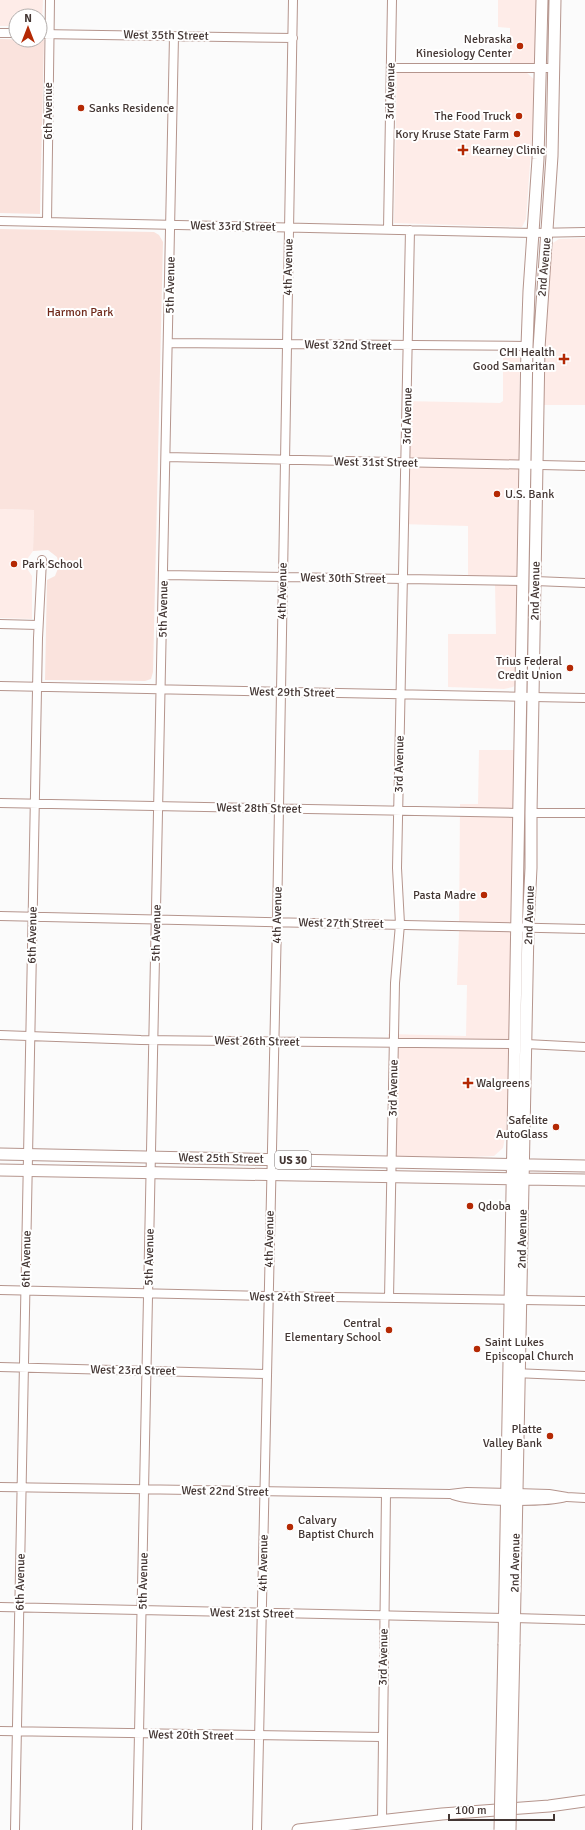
<svg xmlns="http://www.w3.org/2000/svg" width="585" height="1830" viewBox="0 0 585 1830" font-family="Signika,sans-serif">
  <rect width="100%" height="100%" fill="#fbfbfb"/>
  <path fill="#feece8" d="M0 0H43L42 22 40 24V16H16V26H0Z
    M498 0H536V63H510V28L498 27Z
    M397 69 527 73 536 81 526 219 522 227 394 223Z
    M585 238V405H542L544 314 550 274 553 243 559 239Z
    M503 353 518 354 520 359 516 684 513 687 504 689 448 687V634H496L495 585 468 583V526L400 524 404 401 500 403 503 401Z
    M0 509 34 510 33 551 28 558V570L32 576V619L0 618Z
    M479 750H515L509 1071 506 1132 503 1148 494 1156 472 1157 386 1156 388 1152 390 1056 388 1034 466 1036 467 985H457L459 932 460 804H478Z"/>
  <path fill="#fae3dd" d="M0 39 44 40 40 214 0 213Z
    M0 229 154 232 159 235 163 242 153 672 151 679 145 681 45 680 47 580 55 576 59 566 57 557 48 550 33 551 34 510 0 509Z"/>
  <g fill="none" stroke-linecap="round" stroke-linejoin="round">
    <g stroke="#b5958d" stroke-width="10">
      <path id="minor" d="M0 33H16
        M40 34 293 38
        M391 68H554
        M0 221 533 233 585 232
        M47 222 50 0
        M388 229 392 0
        M168 343 527 346
        M166 457 585 466
        M164 575 523 581
        M535 581 585 583
        M0 624 38 625
        M0 686 585 698
        M0 803 518 813
        M531 813H585
        M0 916 585 929
        M0 1035 141 1040 514 1044
        M526 1044 585 1047
        M0 1290 267 1296 585 1301
        M389 1298 395 983 400 924 397 868 410 230
        M0 1367 266 1374
        M514 1373 585 1376
        M0 1487 450 1494 467 1492 516 1493 549 1494 567 1497 585 1498
        M453 1495C472 1502 546 1503 566 1497
        M0 1607 504 1618
        M514 1618 585 1620
        M0 1731 382 1737
        M382 1821 386 1493
        M15 1830 38 638 42 560
        M137 1830 174 36
        M257 1830 277 922 293 0"/>
    </g>
    <g stroke="#b5958d" stroke-width="13">
      <path id="major" d="M0 1154 585 1166
        M0 1170 585 1180
        M504 1644 527 346 529 291 538 159 542 0
        M514 1644 528 928 531 868V813L539 348 552 156 555 0
        M298 1830 442 1814 549 1806 585 1801"/>
    </g>
    <use href="#minor" stroke="#fff" stroke-width="8"/>
    <use href="#major" stroke="#fff" stroke-width="11"/>
    <g stroke="#b5958d" stroke-width="13" stroke-linecap="butt">
      <path id="major-bridge" d="M500 1830 504 1644
        M510 1830 514 1644"/>
    </g>
    <use href="#major-bridge" stroke="#fff" stroke-width="11"/>
  </g>
  <g fill="#b42904" stroke="#fff" stroke-width="1.5">
    <circle cx="520" cy="46" r="4"/>
    <circle cx="81" cy="108" r="4"/>
    <circle cx="519" cy="116" r="4"/>
    <circle cx="517" cy="134" r="4"/>
    <path d="M461 144h4v4h4v4h-4v4h-4v-4h-4v-4h4z"/>
    <path d="M562 353h4v4h4v4h-4v4h-4v-4h-4v-4h4z"/>
    <circle cx="497" cy="494" r="4"/>
    <circle cx="14" cy="564" r="4"/>
    <circle cx="570" cy="668" r="4"/>
    <circle cx="484" cy="895" r="4"/>
    <path d="M466 1077h4v4h4v4h-4v4h-4v-4h-4v-4h4z"/>
    <circle cx="556" cy="1127" r="4"/>
    <circle cx="470" cy="1206" r="4"/>
    <circle cx="389" cy="1330" r="4"/>
    <circle cx="477" cy="1349" r="4"/>
    <circle cx="550" cy="1436" r="4"/>
    <circle cx="290" cy="1527" r="4"/>
  </g>
  <g text-anchor="middle" stroke-width="4" stroke-linejoin="round" paint-order="stroke">
    <rect fill="#fff" stroke="#7b7270" stroke-width="1" x="275" y="1151" width="36" height="18" rx="3"/>
    <g font-size="11" font-weight="bold" fill="#433633">
      <text x="293" y="1164">US 30</text>
    </g>
    <g font-size="12" fill="#433633" stroke="#fff">
      <text transform="translate(166 35) rotate(1)" y="4">West 35th Street</text>
      <text transform="translate(390 91) rotate(-89)" y="4">3rd Avenue</text>
      <text transform="translate(48 111) rotate(-90)" y="4">6th Avenue</text>
      <text transform="translate(233 226) rotate(1)" y="4">West 33rd Street</text>
      <text transform="translate(288 267) rotate(-89)" y="4">4th Avenue</text>
      <text transform="translate(544 267) rotate(-85)" y="4">2nd Avenue</text>
      <text transform="translate(170 285) rotate(-89)" y="4">5th Avenue</text>
      <text transform="translate(348 345) rotate(1)" y="4">West 32nd Street</text>
      <text transform="translate(407 416) rotate(-89)" y="4">3rd Avenue</text>
      <text transform="translate(376 462) rotate(1)" y="4">West 31st Street</text>
      <text transform="translate(343 578) rotate(1)" y="4">West 30th Street</text>
      <text transform="translate(282 591) rotate(-89)" y="4">4th Avenue</text>
      <text transform="translate(535 591) rotate(-89)" y="4">2nd Avenue</text>
      <text transform="translate(163 609) rotate(-89)" y="4">5th Avenue</text>
      <text transform="translate(292 692) rotate(1)" y="4">West 29th Street</text>
      <text transform="translate(399 764) rotate(-89)" y="4">3rd Avenue</text>
      <text transform="translate(259 808) rotate(1)" y="4">West 28th Street</text>
      <text transform="translate(277 915) rotate(-89)" y="4">4th Avenue</text>
      <text transform="translate(529 915) rotate(-88)" y="4">2nd Avenue</text>
      <text transform="translate(341 923) rotate(1)" y="4">West 27th Street</text>
      <text transform="translate(156 933) rotate(-89)" y="4">5th Avenue</text>
      <text transform="translate(32 935) rotate(-89)" y="4">6th Avenue</text>
      <text transform="translate(257 1041) rotate(1)" y="4">West 26th Street</text>
      <text transform="translate(393 1088) rotate(-89)" y="4">3rd Avenue</text>
      <text transform="translate(221 1158) rotate(1)" y="4">West 25th Street</text>
      <text transform="translate(269 1239) rotate(-89)" y="4">4th Avenue</text>
      <text transform="translate(522 1239) rotate(-89)" y="4">2nd Avenue</text>
      <text transform="translate(149 1257) rotate(-89)" y="4">5th Avenue</text>
      <text transform="translate(26 1259) rotate(-89)" y="4">6th Avenue</text>
      <text transform="translate(292 1297) rotate(1)" y="4">West 24th Street</text>
      <text transform="translate(133 1370) rotate(1)" y="4">West 23rd Street</text>
      <text transform="translate(225 1491) rotate(1)" y="4">West 22nd Street</text>
      <text transform="translate(263 1563) rotate(-89)" y="4">4th Avenue</text>
      <text transform="translate(515 1563) rotate(-89)" y="4">2nd Avenue</text>
      <text transform="translate(143 1581) rotate(-89)" y="4">5th Avenue</text>
      <text transform="translate(20 1582) rotate(-89)" y="4">6th Avenue</text>
      <text transform="translate(252 1613) rotate(1)" y="4">West 21st Street</text>
      <text transform="translate(383 1657) rotate(-89)" y="4">3rd Avenue</text>
      <text transform="translate(191 1735) rotate(1)" y="4">West 20th Street</text>
    </g>
    <g font-size="12" fill="#433633" stroke="#fff" text-anchor="end">
      <text x="512" y="43">Nebraska<tspan x="512" dy="14">Kinesiology Center</tspan></text>
      <text x="89" y="112" text-anchor="start">Sanks Residence</text>
      <text x="511" y="120">The Food Truck</text>
      <text x="509" y="138">Kory Kruse State Farm</text>
      <text x="472" y="154" text-anchor="start">Kearney Clinic</text>
      <text x="555" y="356">CHI Health<tspan x="555" dy="14">Good Samaritan</tspan></text>
      <text x="505" y="498" text-anchor="start">U.S. Bank</text>
      <text x="22" y="568" text-anchor="start">Park School</text>
      <text x="562" y="665">Trius Federal<tspan x="562" dy="14">Credit Union</tspan></text>
      <text x="476" y="899">Pasta Madre</text>
      <text x="476" y="1087" text-anchor="start">Walgreens</text>
      <text x="548" y="1124">Safelite<tspan x="548" dy="14">AutoGlass</tspan></text>
      <text x="478" y="1210" text-anchor="start">Qdoba</text>
      <text x="381" y="1327">Central<tspan x="381" dy="14">Elementary School</tspan></text>
      <text x="485" y="1346" text-anchor="start">Saint Lukes<tspan x="485" dy="14">Episcopal Church</tspan></text>
      <text x="542" y="1433">Platte<tspan x="542" dy="14">Valley Bank</tspan></text>
      <text x="298" y="1524" text-anchor="start">Calvary<tspan x="298" dy="14">Baptist Church</tspan></text>
    </g>
    <g font-size="12" fill="#6f291a" stroke="#fff">
      <text x="80" y="316">Harmon Park</text>
    </g>
  </g>
  <g transform="translate(28 28)"><circle r="19" fill="#ffffff" stroke="#b4afad"/>
  <path d="M0-3L7 15L0 10L-7 15Z" fill="#b42904"/>
  <text y="-6" font-size="11" font-weight="bold" text-anchor="middle" fill="#433633">N</text>
  </g>
  <path d="M449 1814v6h105v-6" fill="none" stroke="#433633" stroke-width="2"/>
  <text x="455" y="1814" font-size="12" fill="#433633" stroke="#ffffff" stroke-width="3" paint-order="stroke">100 m</text>
</svg>
